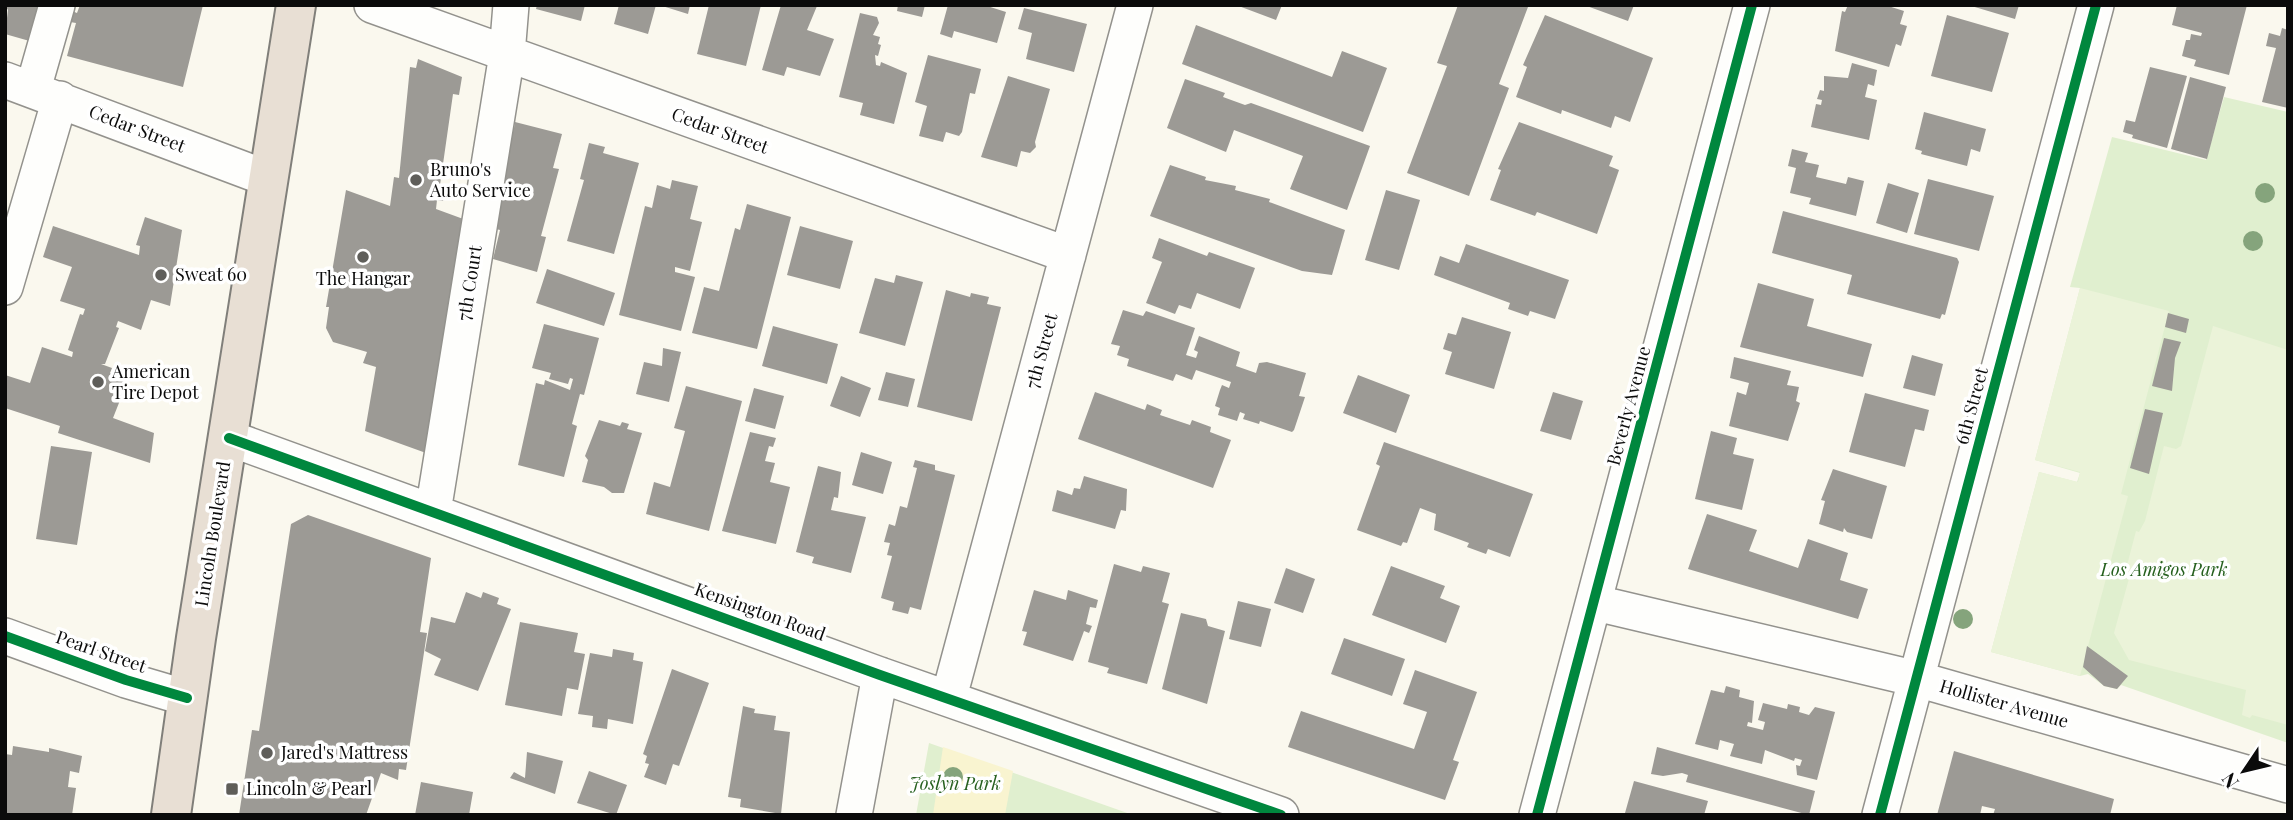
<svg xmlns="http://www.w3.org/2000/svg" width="2293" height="820" viewBox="0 0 2293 820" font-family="'Playfair Display',serif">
  <rect width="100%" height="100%" fill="#faf8ee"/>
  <path fill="#e0efcf" d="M2224 97 2288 112V743L2121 685 2117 689 2104 686 2088 674 2080 676 1991 652 2039 472 2077 482 2080 473 2035 460 2080 288 2070 287 2112 137 2206 160Z
    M929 743 1133 815H916Z"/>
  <path fill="#f9f4d0" d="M943 747 1013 771 1005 815H933Z"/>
  <path fill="#ebf3d9" d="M2080 288 2169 311 2121 494 2128 496 2080 676 1991 652 2039 472 2078 482 2080 472 2035 460Z
    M2213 326 2288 350V725L2252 715 2250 718 2242 715 2246 690 2129 660 2114 633 2130 575 2125 573 2136 531 2139 532 2145 521 2164 446 2176 449 2181 446Z"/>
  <path fill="#9c9a95" d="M5 5H41L33 42 5 34 8 10Z
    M80 5H203L183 87 67 56 76 23 70 22 72 11 77 13Z
    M537 5H585L581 21 536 9Z
    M619 5H656L648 34 614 24Z
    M659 5H690L688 14Z
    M709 5H761L746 66 697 54Z
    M781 5 817 6 807 30 834 39 820 76 787 67 784 76 762 70Z
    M898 5H925L922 17 897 11Z
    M948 5H984L1006 12 997 43 954 31 952 38 940 34Z
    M1236 5H1282L1276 20Z
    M1458 5 1528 7 1499 84 1509 88 1469 196 1407 173 1447 66 1437 63Z
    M1584 5H1634L1628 21Z
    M1848 5H1885L1904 11 1900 24 1907 26 1901 46 1896 44 1889 67 1835 51 1842 11 1845 12Z
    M1968 5H2019L2015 19Z
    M2177 5H2247L2229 75 2194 66 2196 60 2182 56 2186 40H2190L2191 34 2201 36 2202 33 2172 25Z
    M1024 8 1087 24 1074 72 1026 59 1032 33 1018 29Z
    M860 13 877 17 879 23 873 35 880 37 878 44 881 45 878 56 875 55 876 65 880 66 881 62 907 73 894 124 860 115 863 103 839 97Z
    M1545 15 1653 58 1630 122 1615 116 1611 128 1562 110 1561 114 1516 97 1527 67 1523 65Z
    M1947 15 2009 33 1992 92 1931 76Z
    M1196 25 1332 77 1342 51 1387 68 1363 132 1182 64Z
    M2282 28 2288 30V108L2262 102 2276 48 2266 46 2269 33 2280 36Z
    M928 55 981 69 975 94 970 93 962 132 959 136 946 132 943 142 919 136 927 106 915 102Z
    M418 59 462 77 459 95 453 94 440 185 446 186 443 201 437 200 436 209 466 220 426 453 365 431 376 367 363 363 367 352 333 342 326 328 329 307H326L346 190 390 206 394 177 399 178 410 67 416 68Z
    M1852 63 1877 70 1874 86 1868 84 1865 97 1877 100 1869 140 1811 127 1816 104 1821 105 1822 100 1817 99 1820 90 1824 91V76L1848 78Z
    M2150 67 2187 76 2167 148 2132 138 2133 135 2123 132 2126 120 2135 122Z
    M1008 76 1050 89 1035 142 1036 147 1030 153 1021 151 1017 167 981 157Z
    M2190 77 2226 87 2207 159 2171 149Z
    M1185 79 1225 93 1223 97 1245 105 1251 103 1370 146 1347 210 1290 189 1303 156 1234 130 1226 152 1167 128Z
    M1924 112 1986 129 1980 152 1971 149 1967 166 1921 154 1922 151 1915 149Z
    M515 122 562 134 553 168 559 169 541 236 546 237 537 272 493 259 500 230 496 229 510 127 514 128Z
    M1519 122 1613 156 1609 166 1619 170 1597 234 1537 212 1535 216 1490 200 1501 170 1498 169Z
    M589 143 605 147 603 153 639 163 614 254 567 241 584 180 580 179Z
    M1792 149 1808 153 1805 162 1819 165 1816 177 1846 184 1848 177 1864 181 1856 216 1809 204 1811 198 1790 193 1796 168 1788 166Z
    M1170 165 1206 177 1205 180 1236 186 1235 190 1270 199 1269 202 1345 230 1332 275 1302 271 1150 216Z
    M1928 179 1994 196 1979 251 1914 234Z
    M672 180 698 186 690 219 702 222 690 271 675 267V272L695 277 681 331 619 315 645 206 652 208 657 185 670 189Z
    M1888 183 1919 193 1907 233 1876 223Z
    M1386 190 1420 200 1399 270 1365 260Z
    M747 204 791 217 757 349 692 333 704 287 719 291 735 228 740 230Z
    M1783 211 1957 258 1959 262 1945 315 1942 314 1940 319 1847 294 1852 275 1772 253Z
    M145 217 182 230 170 306 151 300 141 330 118 321 116 327 119 328 105 364H101L112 368 110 373 128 380 113 418 154 433 150 463 58 433 60 426 5 408V375L30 383 42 347 72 357 73 352 68 350 80 314 83 315 85 309 60 301 72 267 43 257 53 226 139 255 140 246 136 245Z
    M800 226 853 241 840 289 787 275Z
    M1159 238 1207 256 1209 252 1255 268 1240 309 1197 293 1191 309 1179 305 1175 314 1146 303 1162 262 1152 258Z
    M1466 244 1569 280 1555 319 1530 311 1528 316 1508 309 1510 303 1434 275 1440 256 1459 263Z
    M547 269 615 293 604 326 536 303Z
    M896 275 923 282 905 346 859 333 875 278 894 283Z
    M1758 283 1814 299 1807 326 1872 344 1863 377 1740 347Z
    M946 290 970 297 971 293 989 297 987 304 1001 307 972 421 917 407Z
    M1123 310 1143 316 1146 311 1195 328 1186 355 1196 358 1198 352 1194 350 1199 336 1240 352 1236 366 1256 373 1259 363 1267 362 1306 373 1299 396 1305 397 1294 430 1292 432 1260 421 1259 424 1243 419 1245 414 1240 412 1237 421 1218 415 1220 408 1215 406 1220 390 1222 385 1229 388 1231 382 1196 370 1192 380 1176 374 1173 381 1127 366 1129 359 1117 355 1120 346 1111 344Z
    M2168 313 2189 319 2186 333 2165 327Z
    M1462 317 1511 332 1494 389 1445 374 1452 352 1443 349 1448 333 1456 335Z
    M544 324 599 338 584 395 580 394 572 424 577 426 564 477 518 465 536 383 544 385 545 380 570 390 573 379 570 378 568 384 549 379 551 373 532 368Z
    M773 326 838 344 827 384 762 366Z
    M2164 338 2181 342 2175 358 2172 391 2152 386Z
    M663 348 681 352 669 402 636 394 644 362 662 366Z
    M1912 355 1943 364 1935 396 1903 388Z
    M1734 357 1791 371 1787 385 1799 387 1796 401 1800 403 1788 441 1729 426 1737 392 1746 395 1749 383 1730 378Z
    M886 372 915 379 908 407 878 400Z
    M1358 375 1410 395 1396 433 1343 413Z
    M841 376 871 388 860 417 830 406Z
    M686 386 742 401 709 531 646 514 654 482 670 487 685 431 674 428Z
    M754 388 784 396 775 429 745 421Z
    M1095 392 1145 410 1147 404 1162 410 1160 415 1190 425 1192 420 1211 427 1210 432 1231 440 1213 488 1078 439Z
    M1553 392 1583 401 1571 440 1540 431Z
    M1865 393 1929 410 1924 431 1915 429 1905 467 1849 452Z
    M2145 409 2163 413 2149 474 2130 468Z
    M599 420 620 426 622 422 629 424 627 429 642 433 624 493H612L604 487 582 482 588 460 585 456Z
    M1711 431 1737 438 1733 454 1754 459 1742 510 1695 499Z
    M750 432 776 438 773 447 769 446 765 461 775 463 770 482 790 487 776 544 722 531Z
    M1384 442 1533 494 1510 557 1488 549 1486 554 1467 547 1469 543 1434 530 1436 514 1420 508 1407 543 1403 542 1401 546 1357 530 1380 466 1376 464Z
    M51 446 92 452 77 545 36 539Z
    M861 452 892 462 883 494 852 485Z
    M915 460 935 465V470L955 475 921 610 910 607 908 614 892 610 894 602 881 598 892 556 887 555 890 543 884 542 889 524 895 526 900 506 907 508 917 468 913 467Z
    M818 466 841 472 838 498 834 497 831 510 866 517 851 573 812 563 814 557 796 552Z
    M1833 469 1887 486 1872 539 1847 532 1844 528 1843 532 1819 524 1825 501 1821 500Z
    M1084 476 1127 489 1126 511 1121 510 1115 529 1052 511 1057 490 1072 495 1074 488 1080 489Z
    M1707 514 1757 530 1749 551 1798 568 1808 539 1848 553 1840 580 1868 589 1858 619 1688 569Z
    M308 515 431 558 420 632 427 633 406 770 399 769 398 780 381 773 366 815H239L252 730 259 731 291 524Z
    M1114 564 1141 572 1143 566 1170 573 1162 602 1169 604 1147 684 1107 673 1109 668 1088 662Z
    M1391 566 1445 586 1440 598 1460 606 1446 643 1372 615Z
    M1286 568 1315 579 1303 613 1274 603Z
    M1034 590 1066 600 1068 590 1098 600 1096 608 1090 607 1086 624 1092 626 1089 633 1084 631 1073 661 1023 645 1027 632 1022 631Z
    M466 592 481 598 483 592 499 598 497 604 511 609 478 691 434 675 441 659 425 651 431 617 455 623Z
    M1238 601 1271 609 1261 647 1229 639Z
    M1181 613 1206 619 1208 626 1225 631 1207 704 1162 689Z
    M520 622 578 633 574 652 585 654 578 690 567 688 562 716 505 705Z
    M1344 638 1405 659 1392 696 1331 674Z
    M2087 646 2128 676 2117 689 2104 686 2083 667Z
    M613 649 634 653 633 660 643 662 633 724 608 719 607 729 592 727 593 716 578 714 590 653 612 657Z
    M672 669 709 683 679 766 673 764 666 785 644 777 649 764 645 763 647 756 643 754Z
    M1415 670 1477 692 1453 760 1459 762 1445 800 1288 747 1301 711 1414 749 1427 712 1403 704Z
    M1726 686 1740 690 1739 697 1754 701 1752 723 1748 722 1747 726 1763 730 1765 722 1758 720 1763 703 1787 709 1788 704 1800 707 1799 712 1809 715 1815 707 1835 712 1817 780 1797 775 1796 765 1800 766 1802 760 1795 758 1794 761 1765 750 1762 764 1730 756 1734 744 1720 740 1718 750 1695 744 1711 690 1724 693Z
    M743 706 755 709 754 713 776 716 774 730 790 732 781 814 740 807 741 799 728 797Z
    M13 746 49 752V748L82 756 79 773 70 771 68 787 76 788 72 815H5V754L12 755Z
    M1657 747 1815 791 1809 815 1686 782 1688 775 1682 773 1663 776 1651 774Z
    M1954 751 2114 799 2110 815H1993L1995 809 1982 806 1980 815H1937Z
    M527 752 563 761 555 794 510 778 514 772 525 778Z
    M589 771 627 785 616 815 577 803Z
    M1634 781 1708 801 1704 815 1625 813Z
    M421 782 473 792 469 815H415Z"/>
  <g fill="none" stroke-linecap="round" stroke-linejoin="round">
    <g stroke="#93928d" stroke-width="38">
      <path id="minor" d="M372 5 1068 255
        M5 80 269 179
        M33 89 57 5
        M5 287 60 99
        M229 438 880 675 1281 815
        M433 512 507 54 511 5
        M1596 603 1917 679 2288 785
        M5 636 126 680 187 698
        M949 697 1135 5
        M854 815 880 675
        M1537 815 1752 5
        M1880 815 2096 5"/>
    </g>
    <g stroke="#807f7a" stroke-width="42">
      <path id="highway" d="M171 815 196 638 296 5"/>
    </g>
    <use href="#minor" stroke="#fefefc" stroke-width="35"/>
    <use href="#highway" stroke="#e8dfd4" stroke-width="38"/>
    <g stroke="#fff" stroke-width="15">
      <path id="cycleway" d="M229 438 880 675 1281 815
        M5 636 126 680 187 698
        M1537 815 1752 5
        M1880 815 2096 5"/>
    </g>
    <use href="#cycleway" stroke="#00873e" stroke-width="10"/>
  </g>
  <g fill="#85a47c">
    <circle cx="2265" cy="193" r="10"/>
    <circle cx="2253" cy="241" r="10"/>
    <circle cx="1963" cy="619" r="10"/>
    <circle cx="953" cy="777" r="10"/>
  </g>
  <g fill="#5f5e5a" stroke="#fff" stroke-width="2.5">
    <circle cx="416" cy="180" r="7"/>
    <circle cx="363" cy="257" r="7"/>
    <circle cx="161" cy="275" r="7"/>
    <circle cx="98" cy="382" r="7"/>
    <circle cx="267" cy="753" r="7"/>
    <rect x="225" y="782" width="14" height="14" rx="3.5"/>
  </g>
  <g text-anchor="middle" stroke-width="7" stroke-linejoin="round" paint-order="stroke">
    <g font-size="18" fill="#0b0b0b" stroke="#fff">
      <text transform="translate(137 129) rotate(21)" y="6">Cedar Street</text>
      <text transform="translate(720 131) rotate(20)" y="6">Cedar Street</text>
      <text transform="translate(470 283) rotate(-81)" y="6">7th Court</text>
      <text transform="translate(1042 351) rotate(-75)" y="6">7th Street</text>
      <text transform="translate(1629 406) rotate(-75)" y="6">Beverly Avenue</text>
      <text transform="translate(1972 406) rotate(-75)" y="6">6th Street</text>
      <text transform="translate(213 534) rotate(-81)" y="6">Lincoln Boulevard</text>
      <text transform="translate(760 612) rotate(20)" y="6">Kensington Road</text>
      <text transform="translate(101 652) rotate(19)" y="6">Pearl Street</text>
      <text transform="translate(2004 704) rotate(16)" y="6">Hollister Avenue</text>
    </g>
    <g font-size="18" fill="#0b0b0b" stroke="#fff" text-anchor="start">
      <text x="430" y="176">Bruno's<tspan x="430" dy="21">Auto Service</tspan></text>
      <text x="175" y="281">Sweat 60</text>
      <text x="363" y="285" text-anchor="middle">The Hangar</text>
      <text x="112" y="378">American<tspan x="112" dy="21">Tire Depot</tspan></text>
      <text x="281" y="759">Jared's Mattress</text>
      <text x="246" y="795">Lincoln &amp; Pearl</text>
    </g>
    <g font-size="18" font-style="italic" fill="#26601e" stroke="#fff">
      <text x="2164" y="576">Los Amigos Park</text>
      <text x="955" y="790">Joslyn Park</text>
    </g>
  </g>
  <rect width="2293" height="820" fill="none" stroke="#0b0b0b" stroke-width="14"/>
  <g transform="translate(2244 771) rotate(235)" stroke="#ffffff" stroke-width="5" paint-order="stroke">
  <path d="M0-5L12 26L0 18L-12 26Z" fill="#0b0b0b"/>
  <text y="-10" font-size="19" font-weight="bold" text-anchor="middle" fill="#0b0b0b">N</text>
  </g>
</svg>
